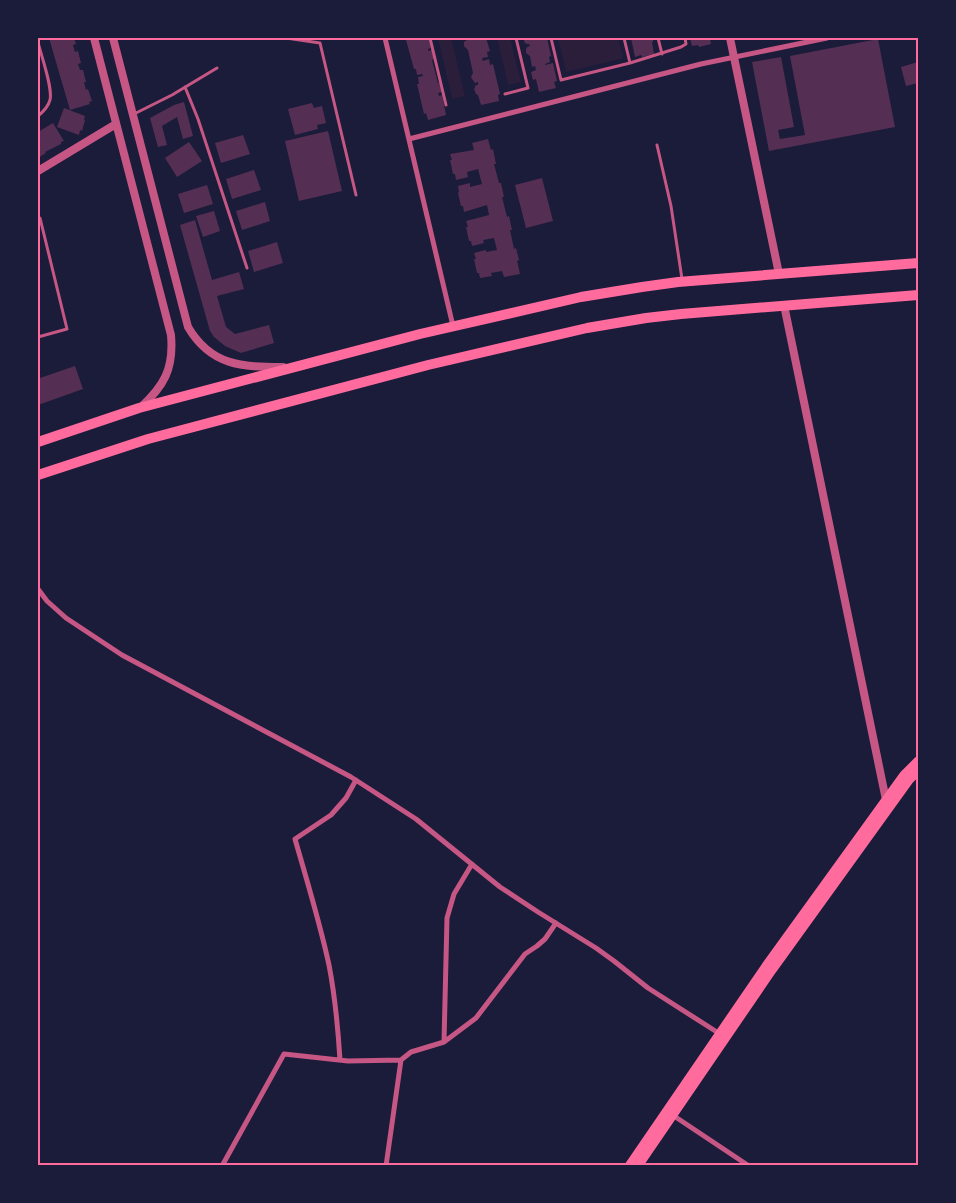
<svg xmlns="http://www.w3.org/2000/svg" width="956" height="1203" viewBox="0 0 956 1203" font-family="'Alegreya Sans',sans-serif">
  <rect width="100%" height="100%" fill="#1b1b3a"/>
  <path fill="#2a1e3b" d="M438 38H451L465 96 452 99Z
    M497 38H510L521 82 508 85Z
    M558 38H618L623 56 621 59 566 72Z"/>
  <path fill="#542f53" d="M49 38H74L76 44 73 45 75 52 78 51 81 63 78 64 80 70H83L86 82H84L86 90 88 89 92 101 89 102 90 104 70 110Z
    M408 38H429L431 48 428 49V51L432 50 434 59 432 60 438 83H439L442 92 438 93 439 96 442 95 446 115 428 120 426 113 424 114 417 84H419L418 77 423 76 422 74 417 75 416 69H414L406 40 409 39Z
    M466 38H486L490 51 487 52 488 57 482 58 483 61 489 59 490 65 493 64 500 94 498 95 499 101 481 105 478 95 476 94 474 89 476 85H478V82L475 83 472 79 471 77 473 73 468 50 464 46V42L467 40Z
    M523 38H547L551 56 549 57 550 62 545 64V65L553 63 557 81 554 82 556 88 539 92 536 79 533 80 531 72 536 70 535 66 532 67 530 56 526 53V49L527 47 530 46 529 44H527L525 43Z
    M631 38H653V42H652L654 54 642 57 641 55 635 57Z
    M690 38H710L711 44 699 47 698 45 692 46Z
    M878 39 895 127 769 151 752 62 781 57 794 127 778 130 780 139 805 135 790 56Z
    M918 62V83L906 86 901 67Z
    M184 102 193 136 183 139 177 117 162 126 167 145 158 147 150 118 174 105Z
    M312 103 314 108 322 106 326 123 317 125 318 129 295 135 288 109Z
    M64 108 85 116 84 120H85L82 131 80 130 79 135 57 127Z
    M53 123 64 141 61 142V144L45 152 46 153 38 158V132Z
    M328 131 342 191 299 201 285 141Z
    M243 135 250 154 221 163 215 143Z
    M488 139 491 150 493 149 496 164H494L499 183H501L504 197H502L507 217 509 216 512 230H510L514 249 516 248 519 260 517 261 520 274 504 277 502 271 491 273 492 276 480 278 479 273H477L474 259H476L474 253 486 250V252L497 250 494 238 483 240 484 243 472 246 471 241H469L466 227H468L466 221 489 215 487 205 464 212 463 206H461L458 193 459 192 458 186 470 183V187L482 184 478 169 467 172 468 177 456 180 455 174H453L450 160H452L450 154 474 150 472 143Z
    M189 142 202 161 177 177 165 158Z
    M254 170 261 190 232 199 226 179Z
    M542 178 553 221 526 228 515 185Z
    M207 185 213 204 184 213 178 194Z
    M265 202 270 221 242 230 236 211Z
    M214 211 220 231 203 237 196 216Z
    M195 220 212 280 239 272 244 289 217 296 226 327 235 334 269 325 274 343 241 353 225 346 214 337 210 331 180 225Z
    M277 242 283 263 254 272 248 251Z
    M75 366 83 389 38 405V373L40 378Z"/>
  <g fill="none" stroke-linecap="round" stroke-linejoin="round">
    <path stroke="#c65784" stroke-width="3" d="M286 38 320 43 356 195
      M430 38 446 105
      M551 38 561 80 630 63 681 47 686 44 685 38
      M624 38 630 63
      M658 38 662 54
      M38 42C41 55 53 88 50 100 48 107 43 112 38 116
      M185 87 198 119 247 268
      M505 94 528 88 516 38
      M134 114 172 95 217 68
      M657 145 671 206 682 279
      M38 217 40 218 67 329 38 337"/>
    <path stroke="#c65784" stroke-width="5" d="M385 38 453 326
      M409 139 701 64 827 38
      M38 589 47 601 66 618 122 655 351 777 416 819 500 887 538 912 596 948 614 961 648 988 720 1034
      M444 1042 447 918 454 894 472 864
      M340 1060C338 1028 335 996 329 965 320 923 307 881 295 839L331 815 346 798 356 780
      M671 1114 749 1166
      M222 1166 284 1054 348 1061 401 1060
      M386 1166 401 1060 411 1052 444 1042 476 1018 525 954 537 946 545 939 556 923"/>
    <path stroke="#c65784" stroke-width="8" d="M94 38 171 335C174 369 164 386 140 408
      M113 38 188 327C211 366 242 367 283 367
      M730 38 779 274
      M38 171 116 124
      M784 305 886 800"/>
    <path stroke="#ff6b9d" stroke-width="9" d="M629 1166 766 966 904 775 918 761
      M638 1166 772 970 909 780 918 771"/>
    <path stroke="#ff6b9d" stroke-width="10" d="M38 442 139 408 420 334 581 297 642 287 678 282 918 263
      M38 475 148 439 428 365 587 328 646 318 681 314 918 295"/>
  </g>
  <rect width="956" height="1203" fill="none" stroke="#1b1b3a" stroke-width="78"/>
  <rect x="39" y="39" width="878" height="1125" fill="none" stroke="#ff6b9d" stroke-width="2"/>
</svg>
